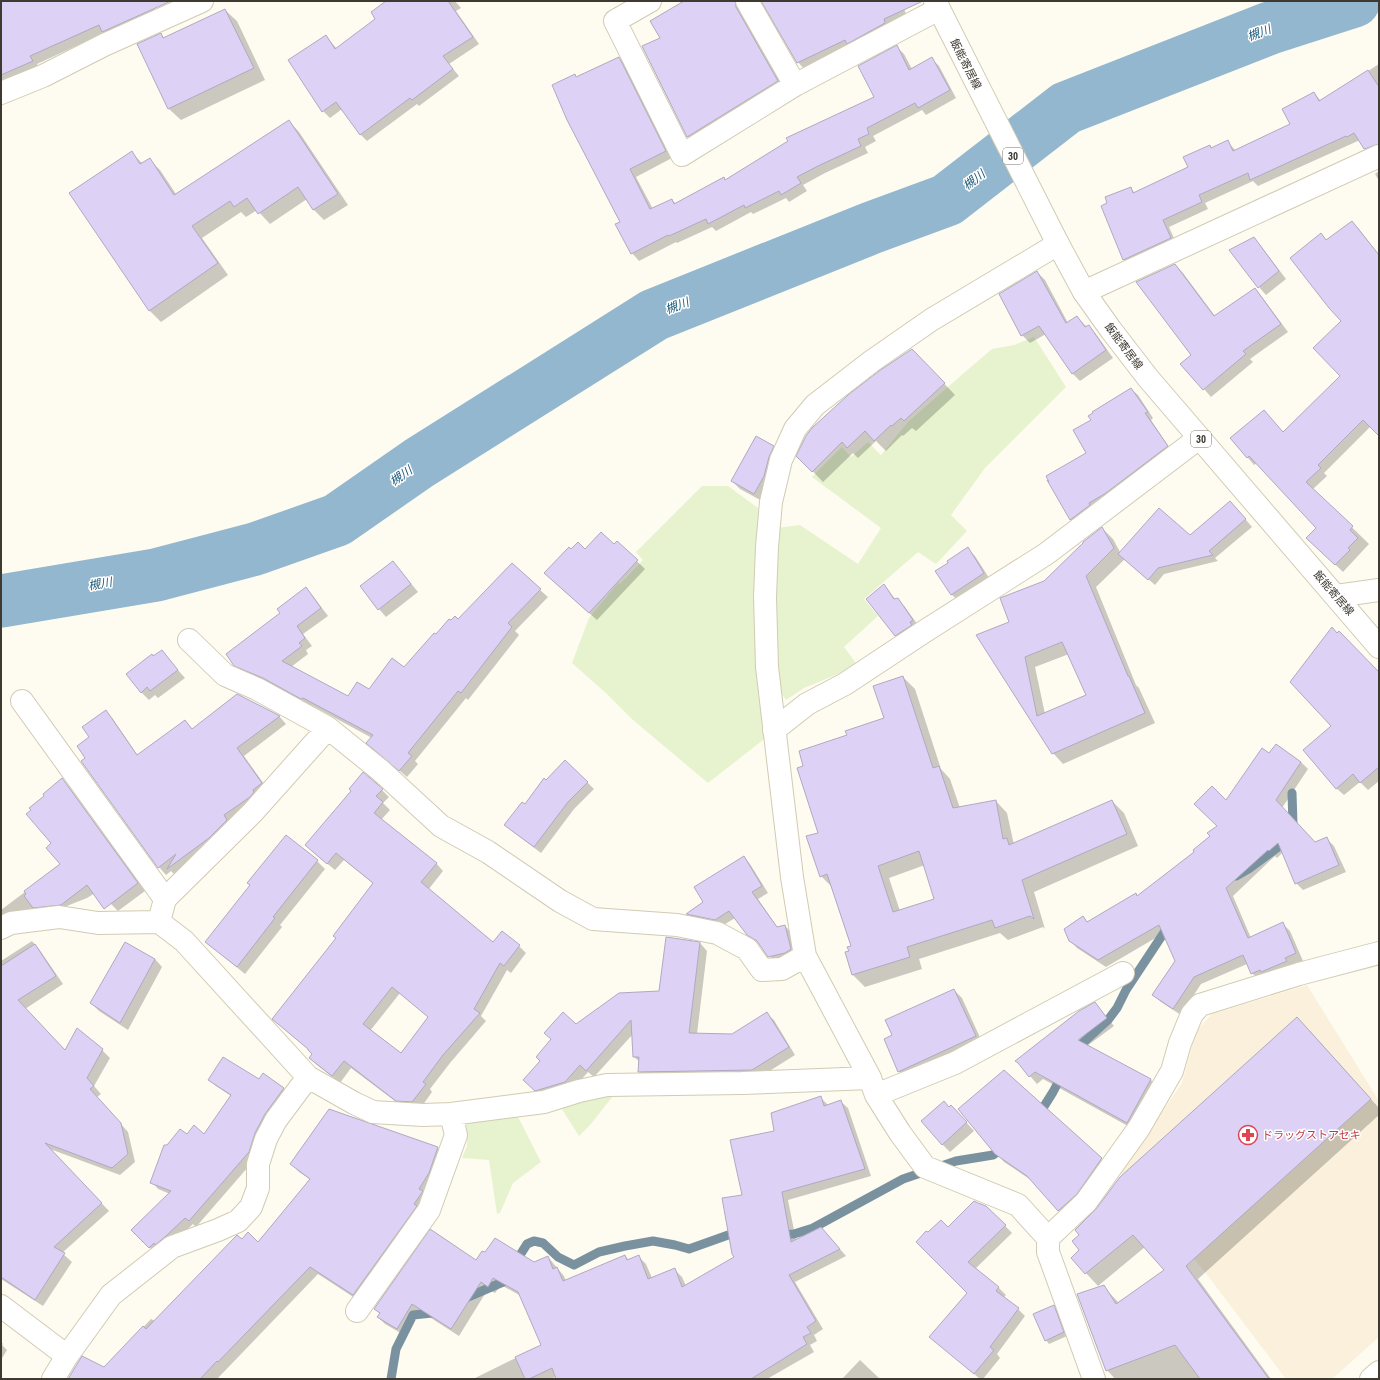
<svg xmlns="http://www.w3.org/2000/svg" width="1380" height="1380" viewBox="0 0 1380 1380" font-family="'Roboto Condensed','Noto Sans JP',sans-serif">
  <rect width="100%" height="100%" fill="#fefbf1"/>
  <path fill="#faf0db" d="M1307 985 1379 1101V1337L1332 1379H1286L1205 1272 1120 1173 1182 1083 1196 1031 1212 1014Z"/>
  <path fill="#e7f3ce" d="M1034 337 1066 387 985 468 951 515 967 531 936 564 918 552 864 599 878 616 844 647 856 663 838 674 804 688 786 700 776 686 774 654 777 528 800 525 858 564 881 528 812 477 842 447 851 457 868 442 881 455 908 422 957 379 992 349 1014 345Z
    M702 486H728L758 508 756 587 767 737 708 783 633 720 607 694 572 663 589 618 618 583 620 584 643 560 636 552Z
    M595 1093 613 1096 590 1125 579 1136 560 1106Z
    M517 1115 541 1162 513 1183 500 1213 497 1214 489 1160 462 1158 467 1146 466 1122Z"/>
  <path fill="#0003" fill-rule="evenodd" d="M1 1H150L158 18 104 33 37 64 40 69 1 91Z
    M388 1H455L461 8 456 11 479 44 449 64 459 76 419 106 417 104 367 141 360 134 342 109 330 118 323 111 326 36 337 49 377 19Z
    M684 1H745L785 88 695 144 688 137 643 47 661 38 684 2Z
    M762 1H901L908 19 805 70 798 62Z
    M225 10 237 21 265 80 181 120 169 109 138 44 161 34 165 39Z
    M897 47 904 54 912 69 931 58 939 66 956 98 926 115 922 110 873 136 876 141 865 147 868 153 825 173 803 185 807 191 789 202 786 198 753 214 751 212 716 231 712 227 677 243 676 242 639 261 632 253 575 75 577 78 619 58 626 66 672 158 636 177 653 209 672 200 676 204 724 179 726 181 875 97Z
    M1379 64V153L1372 155 1365 148 1360 140 1258 186 1253 181 1205 203 1208 209 1169 227 1177 245 1131 267 1124 260 1102 206 1130 188 1135 193 1189 167 1212 149 1227 141 1236 151 1291 124 1314 93 1321 101Z
    M289 121 299 132 348 205 324 220 313 209 307 199 270 224 257 210 246 217 241 212 202 238 228 275 161 322 150 311 71 194 131 152 143 164 149 159 160 170 176 194Z
    M1379 171V181L1375 174Z
    M1352 222 1359 229 1379 255V415L1376 421 1324 473 1327 476 1313 489 1369 544 1343 572 1308 538 1317 528 1257 463 1254 465 1231 438 1284 433 1342 376V321L1321 235 1327 241Z
    M1253 238 1261 246 1286 279 1266 295 1259 287Z
    M1175 265 1183 273 1215 316 1255 289 1262 297 1288 332 1250 359 1253 362 1211 397 1182 364 1192 355Z
    M1037 272 1045 280 1068 323 1077 317 1087 327 1089 326 1096 334 1113 358 1080 381 1072 373 1046 334 1030 343 1022 335Z
    M923 361 955 395 916 431 912 428 903 436 902 435 886 451 876 441 858 458 853 453 823 482 798 456Z
    M1131 389 1138 395 1153 418 1151 420 1173 453 1077 526 1071 520 1050 484 1087 454 1093 421Z
    M773 447 781 455 762 501 740 489 732 481Z
    M1236 508 1252 527 1215 558 1218 561 1164 574 1155 585 1125 559 1096 587 1136 685 1139 688 1155 723 1063 764 1053 753 977 636 1010 623 1044 582 1102 528 1113 539 1120 552 1190 536ZM1069 654 1087 695 1045 714 1035 667Z
    M617 542 645 569 597 620 553 581 571 551 585 550 614 545Z
    M968 549 975 556 991 581 960 602 952 595 937 572Z
    M393 562 400 570 418 592 386 617 379 609 362 587Z
    M884 585 896 600 897 599 905 607 920 628 903 643 896 635Z
    M306 589 313 596 328 616 303 634 312 646 306 650 308 654 291 667 348 697 369 691 404 668 436 636 459 621 540 590 548 597 515 631 519 635 468 700 466 698 415 761 418 764 407 777 375 750 372 738 311 705 309 706 243 673 235 665 281 614Z
    M1332 628 1379 673V781L1368 790 1360 782 1344 795 1336 788 1332 726Z
    M162 652 185 678 158 698 155 695 149 700 141 692 153 657Z
    M903 677 915 689 941 769 950 779 960 808 996 801 1007 813 1014 845 1112 801 1124 813 1138 846 1034 892 1045 929 1043 927 1008 940 1000 933 919 959 922 969 865 987 853 975 846 953 850 952 852 947 833 888 821 876 819 833 805 767 848 736 885 719ZM925 865 936 899 900 911 889 878Z
    M105 712 113 719 138 756 185 722 193 730 279 716 286 724 244 756 269 791 176 876 171 871 166 875 159 867 86 758 91 737Z
    M1269 755 1301 762 1308 769 1282 808 1315 843 1327 839 1334 846 1346 872 1303 890 1296 883 1283 852 1277 858 1275 856 1233 896 1251 938 1283 924 1290 931 1303 961 1259 980 1252 973 1247 964 1201 984 1181 1015 1161 1002 1153 995 1176 961 1164 933 1106 967 1077 948 1070 940 1083 917 1088 923 1136 894 1138 897 1196 852 1211 836 1218 826 1226 802Z
    M62 779 69 787 145 891 118 911 111 904 95 893 87 898 44 915 1 926V910L62 864 52 843 46 796Z
    M547 782H587L594 789 574 809 541 853 512 831 506 825Z
    M382 790 389 797 383 803 390 810 381 820 436 863 443 871 428 890 493 944 519 946 526 953 511 973 507 970 481 1016 486 1021 450 1063 430 1089 432 1092 420 1109 404 1108 351 1068 340 1083 317 1065 310 1058 313 1054 309 1050 274 1019 337 938 374 884 344 860 335 870 313 852ZM400 993 429 1017 401 1054 370 1031Z
    M744 857 750 864 768 893 758 899 778 928 785 926 792 933 797 956 776 963 761 945 748 934 735 918 722 926 694 920 688 914 705 902Z
    M317 861 325 869 280 925 282 927 245 974 206 942Z
    M32 941 39 949 63 984 25 1009 65 1051 102 1050 110 1058 94 1086 101 1094 97 1097 128 1132 135 1162 120 1175 50 1149 109 1211 62 1253 72 1262 43 1306 1 1279V961Z
    M700 943 707 951 697 1034 732 1035 766 1013 774 1020 795 1055 760 1077 647 1079 639 1072 640 1062 634 1057 633 1034 594 1077 588 1072 573 1089 544 1098 532 1088 575 1025 660 992Z
    M155 959 162 967 128 1030 99 1011 91 1003Z
    M954 990 962 998 983 1044 907 1079 899 1071Z
    M1095 1003 1114 1026 1087 1046 1151 1080 1158 1087 1135 1130 1043 1079 1037 1084 1030 1076Z
    M1310 1031 1379 1108V1115L1198 1279 1271 1379H1115L1107 1370 1103 1286 1119 1303 1166 1270 1145 1247 1098 1286 1072 1258Z
    M263 1075 284 1089 290 1095 255 1159 196 1227 193 1224 173 1243 156 1254 132 1230 170 1194 158 1189 152 1182 187 1135 205 1136 231 1096 216 1086 209 1079 260 1080Z
    M820 1097 828 1105 840 1101 848 1108 871 1176 788 1200 796 1240 828 1235 846 1256 795 1282 823 1329 814 1335 817 1341 810 1345 814 1352 767 1379H595L656 1327 551 1379H473L542 1345 521 1296 501 1285 495 1293 488 1289 459 1336 420 1311 404 1335 385 1324 378 1317 380 1314 375 1309 477 1261 533 1263 548 1257 564 1276 566 1281 625 1256 629 1260 638 1256 646 1264 652 1278 674 1269 682 1277 686 1286 735 1257 743 1195 775 1131Z
    M950 1108 959 1114 974 1131 950 1152 942 1144Z
    M329 1111 438 1148 445 1155 422 1212 361 1302 318 1274 217 1379H68L104 1368 151 1319 155 1321 242 1240 258 1244 311 1180 299 1172 292 1164Z
    M996 1153 1101 1159 1109 1166 1066 1218 1034 1182 1004 1162Z
    M986 1206 1012 1233 975 1269 999 1288 1006 1295 1003 1298 1018 1309 1025 1316 997 1354 1000 1358 983 1379H980L931 1337 969 1293 929 1233 948 1228Z
    M1054 1306 1057 1310 1067 1336 1049 1344 1046 1340Z
    M1 1342 3 1344 2 1345 7 1350 1 1360Z
    M860 1360 880 1379H842Z"/>
  <g fill="none" stroke-linecap="round" stroke-linejoin="round">
    <path stroke="#7a929f" stroke-width="9" d="M1236 876 1250 868 1285 842 1293 825 1292 793
      M1074 1051 1108 1020 1117 1008 1126 990 1169 925
      M1038 1116 1053 1092 1063 1073
      M778 1235 794 1234 813 1228 903 1179 956 1161 993 1155 1004 1147
      M461 1300 503 1282 527 1244 534 1241 543 1243 558 1257 574 1265 599 1252 625 1246 653 1241 675 1245 689 1249 731 1234H740
      M391 1379 396 1349 413 1315 432 1313 439 1310"/>
    <path stroke="#93b7ce" stroke-width="53" d="M1 601 156 575 255 549 337 520 419 463 654 315 871 228 947 200 1066 108 1270 28 1354 1"/>
  </g>
  <path fill="#ddd2f6" stroke="#b0a9c1" fill-rule="evenodd" d="M1 1H171L102 32 99 25 30 56 33 61 1 75Z
    M386 1H448L473 37 443 56 453 69 412 100 410 98 360 135 336 102 322 112 288 60 326 35 335 49 375 19 371 12Z
    M684 1H735L736 7 778 81 687 137 642 46 660 38 650 21Z
    M761 1H923L884 19 885 23 847 44 845 40 797 63Z
    M225 9 254 68 168 109 137 44 161 33 163 38Z
    M897 45 909 70 932 57 950 90 918 108 915 103 867 128 869 134 858 139 861 146 818 166 797 177 801 183 781 195 779 191 745 208 744 205 708 224 706 219 669 236 668 235 631 254 615 224 620 222 567 120 552 85 575 74 576 77 619 57 666 151 630 169 650 209 672 199 674 204 724 177 725 180 788 141 786 138 874 97 858 66Z
    M1368 70 1379 87V144L1364 149 1354 133 1347 137 1346 136 1250 180 1248 173 1199 195 1202 202 1163 220 1171 238 1123 260 1101 206 1107 203 1105 197 1131 187 1133 193 1188 167 1183 157 1210 145 1211 148 1228 140 1233 151 1290 124 1282 109 1314 92 1319 101Z
    M289 120 338 194 313 210 298 187 258 214 247 198 234 207 230 201 192 226 218 263 149 311 69 193 132 151 140 164 150 158 174 195Z
    M1352 221 1379 255V436L1363 420 1318 465 1321 468 1306 482 1353 526 1350 530 1358 538 1348 548 1350 550 1335 565 1306 538 1316 528 1249 456 1247 458 1230 438 1264 410 1283 432 1340 376 1313 348 1341 321 1329 308 1290 258 1321 233 1326 240Z
    M1254 237 1279 271 1258 288 1229 250Z
    M1175 264 1214 316 1255 288 1281 324 1243 351 1246 354 1203 390 1180 364 1191 355 1136 282Z
    M1037 271 1066 323 1077 316 1085 327 1089 325 1106 350 1072 374 1039 326 1021 336 999 294Z
    M912 349 945 383 904 421 901 418 892 426 891 425 874 441 865 431 847 448 842 442 812 472 796 456 806 436 812 428 848 395 879 371Z
    M1131 388 1148 412 1145 413 1168 446 1106 493 1089 503 1090 505 1070 520 1047 480 1049 482 1046 476 1086 453 1073 430 1091 420 1088 416 1093 413 1092 412Z
    M756 436 774 446 769 457 764 476 754 494 731 481Z
    M1230 501 1246 519 1209 551 1213 555 1158 568 1148 580 1118 554 1159 508 1190 535Z
    M1102 527 1114 548 1086 576 1128 676H1129L1145 713 1052 754 976 635 1009 622 1000 598 1044 581 1083 543V542ZM1062 642 1086 695 1037 716 1025 657Z
    M601 532 614 544 617 541 638 560 589 613 544 573 569 547 571 549 578 542 585 549Z
    M968 547 984 573 951 595 935 571 948 563 947 561Z
    M393 561 411 584 378 610 360 586Z
    M512 563 541 589 508 623 512 627 461 693 458 691 408 753 412 756 399 771 366 743 373 735 303 698 301 699 263 678 234 666 226 654 280 613 277 609 306 587 321 608 297 626 305 638 299 643 302 646 282 661 348 696 357 682 369 689 392 658 404 667 434 633 436 634 449 619 451 620 455 616 458 619Z
    M884 584 894 599 898 598 913 620 910 622 912 625 895 636 866 599Z
    M1332 627 1337 633 1339 631 1379 672V767L1360 783 1353 774 1336 789 1303 750 1331 726 1290 682Z
    M162 650 178 670 150 691 147 687 141 693 126 674 152 654 153 656Z
    M903 676 933 768 939 766 953 808 996 800 1003 839 1007 838 1009 845 1112 800 1127 834 1022 880 1034 919 1030 916 995 928 992 920 907 947 910 957 852 975 845 952 849 951 847 947 851 946 827 874 820 877 806 836 818 833 797 768 803 766 799 751 847 735 845 731 884 718 873 686ZM919 851 934 899 893 912 878 866Z
    M237 694 280 716 237 748 262 783 253 790 254 792 250 797 224 815 227 820 209 838 167 869 176 854 158 868 81 761 85 758 77 746 89 737 82 727 106 710 137 755 185 720 192 729Z
    M1276 744 1301 762 1276 800 1315 842 1327 837 1339 865 1295 884 1278 843 1269 851 1268 850 1226 888 1248 938 1283 922 1296 953 1285 958 1287 961 1261 972 1260 970 1251 974 1243 955 1194 977 1173 1009 1152 995 1175 961 1159 925 1098 960 1069 941 1064 929 1083 916 1087 922 1136 893 1137 896 1194 852 1193 850 1210 836 1207 833 1217 826 1194 804 1212 786 1226 800 1262 748 1269 753Z
    M565 760 588 782 568 802 534 847 504 825 522 802 525 804 544 778 546 780Z
    M363 772 383 789 376 796 383 802 374 813 437 863 421 882 493 942 502 931 520 945 504 966 500 963 474 1009 480 1013 443 1055 423 1082 426 1084 412 1102 396 1101 344 1061 332 1076 309 1058 312 1054 308 1050V1049L272 1019 336 938 333 936 373 883 336 853 327 864 305 845 351 791 349 789ZM392 987 428 1017 401 1053 363 1024Z
    M62 778 138 883 104 909 87 885 61 905 33 908 24 896 26 894 24 891 60 864 46 848 51 843 26 814 31 810 29 808 44 796 43 794Z
    M286 835 318 860 273 917 275 918 237 967 205 942 250 885 247 883Z
    M744 856 762 886 752 892 777 927 785 925 791 949 785 953 768 957 757 941 747 935 729 911 715 920 686 914 703 902 694 887Z
    M666 937 700 942 689 1033 732 1034 767 1012 789 1047 752 1070 638 1072 639 1057H633L631 1020 586 1071 580 1065 565 1082 535 1091 523 1080 540 1061 536 1057 551 1039 544 1033 563 1012 576 1024 619 993 659 991Z
    M125 942 155 959 120 1023 90 1003Z
    M35 944 56 976 18 1000 65 1050 77 1028 103 1049 87 1078 94 1086 90 1089 121 1123 128 1154 112 1168 45 1143 102 1203 54 1247 65 1253 35 1300 1 1277V966Z
    M954 989 976 1036 898 1072 884 1039 892 1035 885 1020Z
    M1095 1002 1107 1018 1078 1040 1151 1079 1127 1123 1035 1072 1029 1077 1018 1063 1015 1061 1079 1011Z
    M1297 1017 1371 1099 1186 1266 1269 1379H1200L1175 1345 1106 1371 1077 1294 1104 1285 1116 1304 1164 1270 1133 1235 1085 1274 1071 1258 1079 1250 1072 1241 1079 1235 1075 1230 1096 1209 1120 1177Z
    M223 1057 259 1079 263 1073 284 1088 265 1114 255 1133 249 1152 189 1221 185 1218 166 1236 155 1245 154 1243 149 1248 131 1230 171 1191 150 1183 164 1145H167L180 1129 187 1134 194 1125 204 1134 231 1095 208 1080Z
    M1004 1070 1102 1158 1077 1194 1058 1211 1027 1176 995 1154 958 1109Z
    M821 1096 824 1106 841 1100 865 1169 782 1192 791 1242 821 1227 840 1249 789 1275 816 1321 807 1327 811 1333 803 1337 807 1344 751 1379H556L552 1368 529 1379H525L515 1357 541 1345 518 1292 493 1278 488 1287 481 1282 451 1329 412 1304 397 1329 377 1317 380 1313 374 1309 430 1229 476 1260 482 1251 485 1252 495 1238 534 1262 548 1256 553 1269 557 1267 563 1281 625 1255 627 1260 639 1255 648 1279 675 1268 682 1287 734 1257 732 1254 722 1198 742 1195 730 1140 774 1131 771 1113Z
    M944 1101 949 1107 951 1105 967 1122 942 1145 921 1121Z
    M329 1109 438 1147 429 1173 419 1189 423 1191 414 1204 417 1206 353 1295 310 1267 218 1362 217 1361 200 1379H68L82 1356 104 1367 143 1326 146 1329 236 1236 237 1235 242 1239 248 1232 258 1242 310 1179 290 1164Z
    M974 1201 978 1203 986 1206 1006 1225 968 1262 999 1287 996 1291 1019 1308 990 1347 994 1350 974 1374 929 1337 967 1293 916 1242 926 1231 928 1232 941 1220 948 1227Z
    M1054 1305 1064 1332 1045 1341 1033 1314Z"/>
  <g fill="none" stroke-linecap="round" stroke-linejoin="round">
    <g stroke="#d2cbb2" stroke-width="24">
      <path id="minor" d="M650 1 615 21 682 155 795 85 939 9
        M747 1 795 85
        M1 93 43 76 104 45 202 1
        M1058 244 931 320 872 361 815 405 795 429 781 460 771 502 767 547 765 597 767 667 792 877 805 956 870 1078 876 1095 900 1133 925 1167 1018 1205 1048 1238V1252L1094 1379
        M1084 292 1379 156
        M1336 596 1379 590
        M189 640 225 675 257 689 328 728 380 770 441 826 488 852 560 901 593 919 677 925 717 933 747 949 762 970 782 969 805 956
        M22 701 165 899
        M774 730 807 704 845 684 922 633 1046 554 1199 438
        M159 922 165 899 253 812 328 728
        M1 928 11 923 59 917 98 923 159 922 184 941 308 1077 354 1103 373 1112 423 1115 451 1114 544 1102 579 1091 607 1085 742 1083 870 1078
        M876 1095 955 1063 1123 973
        M1048 1238 1086 1202 1139 1128 1172 1071 1180 1043 1192 1014 1200 1005 1299 974 1379 953
        M1 1306 67 1356
        M357 1311 429 1210 456 1135 451 1114
        M53 1379 67 1356 111 1295 172 1247 218 1230 238 1221 251 1207 258 1188V1164L266 1139 276 1120 308 1077"/>
    </g>
    <g stroke="#d2cbb2" stroke-width="24">
      <path id="primary" d="M935 1 1058 244 1084 292 1111 330 1148 378 1379 647"/>
    </g>
    <g stroke="#d2cbb2" stroke-width="24">
      <path id="trunk" d="M1371 1379 1379 1372"/>
    </g>
    <use href="#minor" stroke="#fff" stroke-width="22"/>
    <use href="#primary" stroke="#fff" stroke-width="22"/>
    <use href="#trunk" stroke="#fff" stroke-width="22"/>
  </g>
  <defs>
    <g id="pharmacy-ring" transform="scale(1)"><circle r="9.5" fill="#fff" stroke="#e0444e" stroke-width="1.5"/><path d="M-2-6h4v4h4v4h-4v4h-4v-4h-4v-4h4Z" fill="#e0444e"/></g>
  </defs>
  <g fill-rule="evenodd">
    <use href="#pharmacy-ring" x="1248" y="1135"/>
  </g>
  <g text-anchor="middle" stroke-width="3" stroke-linejoin="round" paint-order="stroke">
    <g fill="#fff" stroke="#78756f" stroke-width="1">
      <rect x="1003" y="148" width="20" height="16" rx="3"/>
      <rect x="1191" y="431" width="20" height="16" rx="3"/>
    </g>
    <g font-size="10" font-weight="bold" fill="#3e3a31">
      <text x="1013" y="160">30</text>
      <text x="1201" y="443">30</text>
    </g>
    <g font-size="11" fill="#3e3a31" stroke="#fff">
      <text transform="translate(966 64) rotate(63)" y="4">飯能寄居線</text>
      <text transform="translate(1124 346) rotate(53)" y="4">飯能寄居線</text>
      <text transform="translate(1334 593) rotate(49)" y="4">飯能寄居線</text>
    </g>
    <g font-size="11" fill="#be3a42" stroke="#fff" text-anchor="start">
      <text x="1262" y="1139">ドラッグストアセキ</text>
    </g>
    <g font-size="12" font-style="italic" fill="#1e5b7b" stroke="#fff">
      <text transform="translate(1259 33) rotate(-21)" y="4">槻川</text>
      <text transform="translate(974 180) rotate(-38)" y="4">槻川</text>
      <text transform="translate(677 306) rotate(-21)" y="4">槻川</text>
      <text transform="translate(401 476) rotate(-35)" y="4">槻川</text>
      <text transform="translate(100 584) rotate(-10)" y="4">槻川</text>
    </g>
  </g>
  <rect width="1380" height="1380" fill="none" stroke="#3e3a31" stroke-width="4"/>
</svg>
